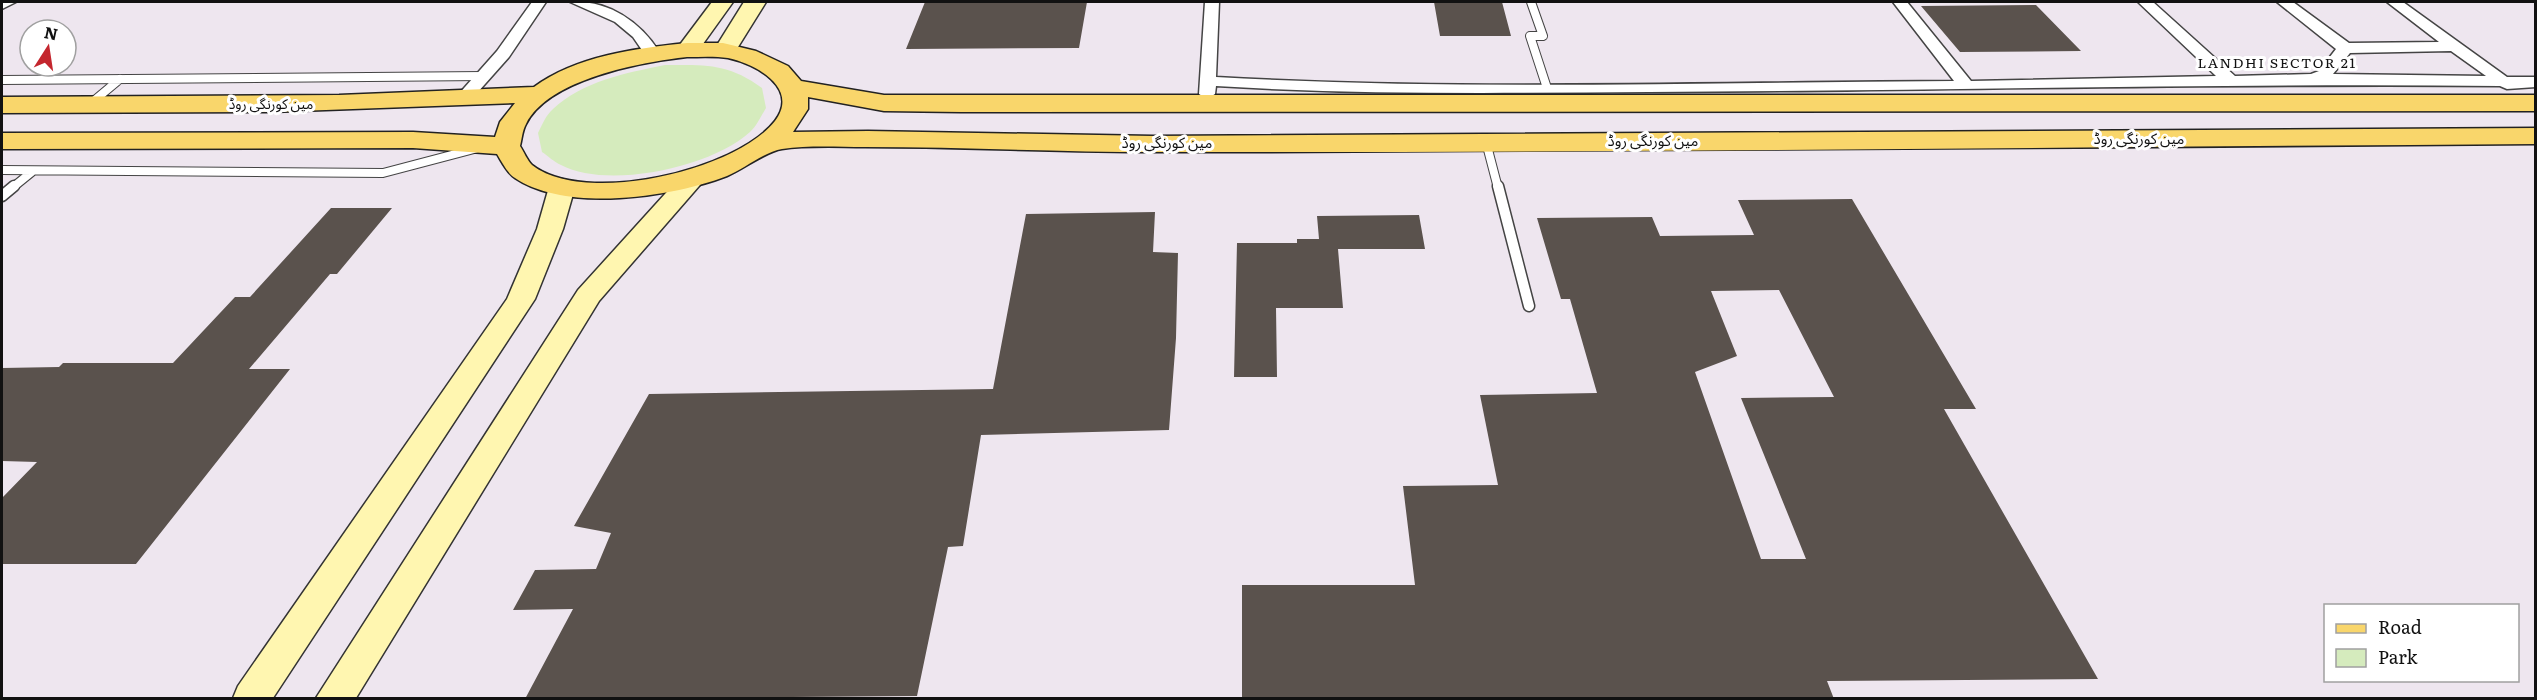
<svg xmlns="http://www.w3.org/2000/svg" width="2537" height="700" viewBox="0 0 2537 700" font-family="Literata,'Noto Sans Arabic',serif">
  <rect width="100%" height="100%" fill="#fffdf5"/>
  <path fill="#eee6ef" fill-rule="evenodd" d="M2 2H2535V698H2ZM30 30H66V66H30ZM2326 606H2518V680H2326Z"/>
  <path fill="#d5ebbd" d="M665 65C706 65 728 63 762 88L766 108C761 116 757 126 750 132 712 167 608 190 561 165 554 162 548 156 542 152L538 133C542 125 546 115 553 109 583 81 626 73 665 65Z"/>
  <path fill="#5a524d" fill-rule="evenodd" d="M925 2H1087L1079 48 906 49Z
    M1434 2H1502L1511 36H1440Z
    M2036 5 2081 51 1960 52 1921 6Z
    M1852 199 1976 409H1944L2098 679 1827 681 1834 699H1242V585H1415L1403 486 1498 485 1480 395 1597 393 1570 299H1561L1537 218 1652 217 1660 236 1754 235 1738 200ZM1779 290 1834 397 1741 398 1806 559H1761L1695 372 1737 356 1711 291Z
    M331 208H392L337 274H330L249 369H290L136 564H2V498L37 462 2 461V368L59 367 63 363H173L235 297H250Z
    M1155 212 1153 252 1178 253 1176 338 1169 430 981 435 963 546 948 547 917 696 525 699 573 609 513 610 535 570 596 569 611 533 574 526 649 394 993 389 1026 214Z
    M1419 215 1425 249H1338L1343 308H1276L1277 377H1234L1237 243H1297V239H1319L1317 216Z"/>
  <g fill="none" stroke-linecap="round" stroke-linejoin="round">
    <g stroke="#444" stroke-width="10">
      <path id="service-far1" d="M1531 2 1543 36H1530L1547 88
        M2 80 484 76
        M90 104 120 79
        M1486 142 1498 188
        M2 170 383 173 478 148
        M12 188 33 171"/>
    </g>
    <g stroke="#444" stroke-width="13">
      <path id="service" d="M1498 186 1529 306
        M2 196 14 186"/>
    </g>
    <g stroke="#444" stroke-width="3">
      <path id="minor" d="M2 2H16L2 9Z
        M532 2H546L509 57 469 102H457L455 99 457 96 497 51Z
        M570 2C608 0 640 21 660 53L652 58 646 56 633 37 615 22Z
        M1205 2H1219L1216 77C1461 91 1708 82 1954 81L1893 2H1907L1971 81 2216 76 2138 2H2153L2235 76 2311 74 2319 71 2336 49 2277 2H2293L2349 43 2439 42 2387 2H2403L2507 77H2536V87L2507 89 2500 86C2216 83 1932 91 1648 92 1504 93 1359 95 1216 86L1215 94 1207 99 1199 94ZM2451 51 2486 76 2333 74 2350 53Z"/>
    </g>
    <g stroke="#333" stroke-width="3">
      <path id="secondary" d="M712 2H733L695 55H679L676 50Z
        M744 2H766L733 55H717L714 50Z
        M693 170 702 173 706 178 599 301 356 698H316L578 290 684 173Z
        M562 179 571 182 575 187 563 229 535 299 273 698H233L238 686 507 299 537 229 549 187 553 182Z"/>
    </g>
    <g stroke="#222" stroke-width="3">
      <path id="primary" d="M687 43H723L756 51 788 66 801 81 884 95H2536V111L961 112 884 111 808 97V109L793 132 868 131 1153 136 2536 128V144C2076 147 1616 153 1156 152 1059 152 962 147 865 147 838 147 809 145 782 149 766 151 744 169 727 176 673 197 567 213 515 178 507 173 502 162 497 154L413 148 2 149V133L413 132 495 137 500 122 515 103 271 112 2 113V97L339 95 534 87C576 56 637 48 687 43ZM687 57C700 57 715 56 728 58 756 64 800 88 775 121 736 171 584 206 532 165 527 160 524 152 520 146 522 139 522 131 526 124 548 79 642 62 687 57Z"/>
    </g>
    <use href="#service-far1" stroke="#fff" stroke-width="8"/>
    <use href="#service" stroke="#fff" stroke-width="10"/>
    <use href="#minor" fill="#fff" fill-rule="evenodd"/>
    <use href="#secondary" fill="#fff6b0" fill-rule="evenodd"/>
    <use href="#primary" fill="#f9d66b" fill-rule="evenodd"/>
  </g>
  <g text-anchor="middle" stroke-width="6" stroke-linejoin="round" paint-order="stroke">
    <g font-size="14" letter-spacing="1.5" fill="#111" stroke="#fff">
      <text x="2277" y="68">LANDHI SECTOR 21</text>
    </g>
    <g font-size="14" fill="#111" stroke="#fff">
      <text x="271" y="109">مین کورنگی روڈ</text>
    </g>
    <g font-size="15" fill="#111" stroke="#fff">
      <text x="2139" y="144">مین کورنگی روڈ</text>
      <text x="1653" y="146">مین کورنگی روڈ</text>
      <text x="1167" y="148">مین کورنگی روڈ</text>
    </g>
  </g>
  <rect width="2537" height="700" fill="none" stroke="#111111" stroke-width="6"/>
  <rect x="2324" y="604" width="195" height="78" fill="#ffffff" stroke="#a0a0a0" stroke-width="1.5"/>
  <rect x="2336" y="624" width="30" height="9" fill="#f9d66b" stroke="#a0a0a0" stroke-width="1.5"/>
  <text x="2378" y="634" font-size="18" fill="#111111">Road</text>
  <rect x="2336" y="649" width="30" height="18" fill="#d5ebbd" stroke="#a0a0a0" stroke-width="1.5"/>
  <text x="2378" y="664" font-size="18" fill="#111111">Park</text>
  <g transform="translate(48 48) rotate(12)"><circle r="28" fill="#ffffff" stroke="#a0a0a0" stroke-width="1.5"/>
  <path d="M0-4.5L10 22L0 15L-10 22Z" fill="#c4262e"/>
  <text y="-9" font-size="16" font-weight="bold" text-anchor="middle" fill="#111111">N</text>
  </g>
</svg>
